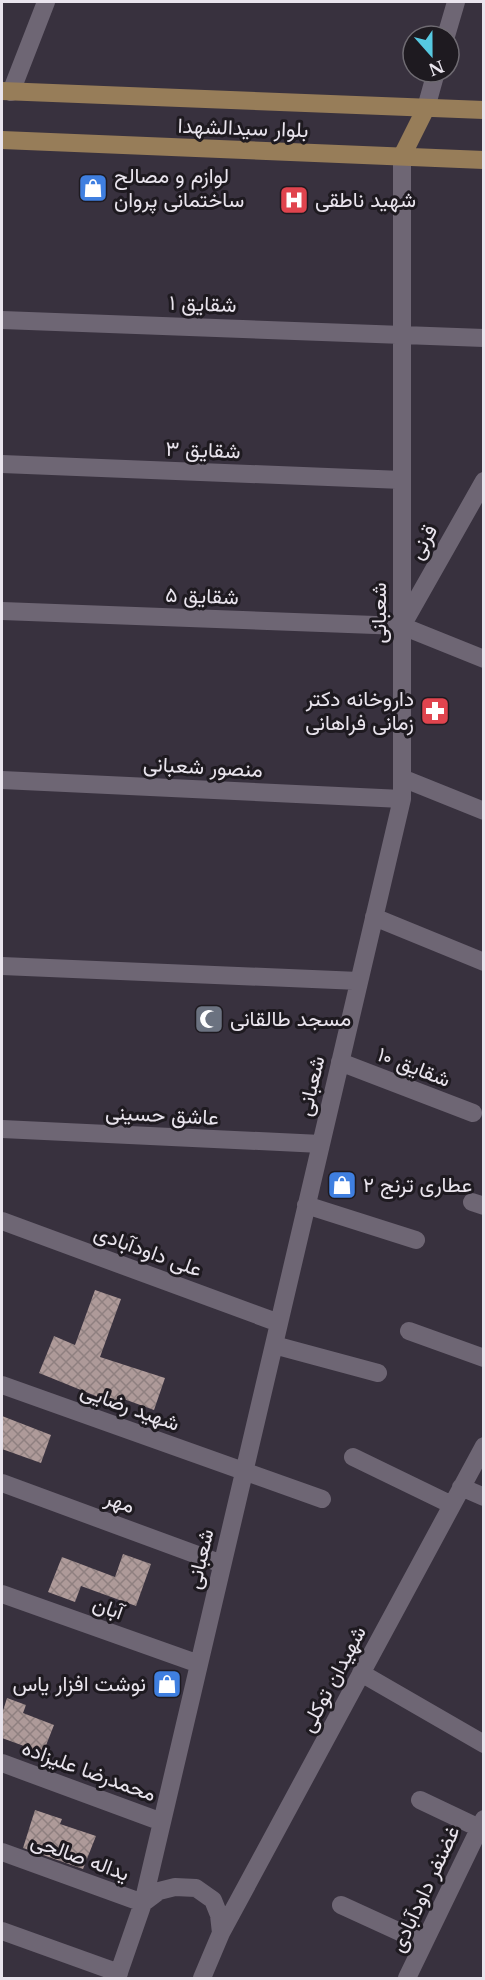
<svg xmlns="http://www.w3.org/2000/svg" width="485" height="1980" viewBox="0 0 485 1980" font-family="'Libre Baskerville',Vazirmatn,serif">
  <defs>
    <pattern id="building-cross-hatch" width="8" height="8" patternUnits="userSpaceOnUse" patternTransform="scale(1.5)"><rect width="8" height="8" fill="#ae9a99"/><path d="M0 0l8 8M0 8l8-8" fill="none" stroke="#8f8080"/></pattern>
  </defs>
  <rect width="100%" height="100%" fill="#38313e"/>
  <path fill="url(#building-cross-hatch)" d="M95 1290 121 1299 100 1357 165 1378 154 1410 121 1398 118 1405 39 1373 54 1336 75 1345Z
    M2 1416 51 1435 41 1463 2 1449Z
    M123 1554 151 1564 136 1606 81 1586 75 1602 48 1592 62 1557 115 1577Z
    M7 1698 26 1705 23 1713 54 1725 43 1753 2 1738V1714Z
    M35 1810 62 1819 60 1824 96 1836 83 1869 23 1848Z"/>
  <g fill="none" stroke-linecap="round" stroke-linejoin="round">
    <path stroke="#6e6674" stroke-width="18" d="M446 36 456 2
      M11 92 46 2
      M426 108 436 72
      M2 320 484 338
      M2 464 402 480
      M2 611 402 626 484 659
      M403 624 484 481
      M402 778 484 811
      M2 780 402 799
      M374 917 484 962
      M2 966 359 981
      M340 1062 473 1113
      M2 1129 321 1144
      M472 1202 484 1206
      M306 1205 416 1240
      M2 1221 279 1323
      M409 1331 484 1358
      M274 1345 378 1373
      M2 1385 322 1499
      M353 1457 452 1505
      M2 1483 222 1564
      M461 1487 484 1497
      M2 1594 199 1664
      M361 1673 484 1744
      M2 1763 162 1822
      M420 1800 479 1828
      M2 1852 143 1903 402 799V156
      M341 1905 424 1943
      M2 1931 119 1973
      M221 1933 484 1446
      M117 1978 143 1903 159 1891 175 1887 196 1888 213 1900 219 1915 221 1933 202 1978
      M407 1978 484 1819"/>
    <path stroke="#977d59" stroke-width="18" d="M2 91 484 110
      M2 140 484 160
      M402 156 426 108"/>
  </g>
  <defs>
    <g id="shop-square" transform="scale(1.5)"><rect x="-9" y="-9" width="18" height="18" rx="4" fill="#3f7fe0" stroke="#1e1a20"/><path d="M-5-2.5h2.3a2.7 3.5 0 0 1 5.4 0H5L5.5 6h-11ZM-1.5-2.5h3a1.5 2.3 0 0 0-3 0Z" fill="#fff"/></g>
    <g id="hospital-square" transform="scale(1.5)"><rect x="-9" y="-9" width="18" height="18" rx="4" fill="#e0444e" stroke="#1e1a20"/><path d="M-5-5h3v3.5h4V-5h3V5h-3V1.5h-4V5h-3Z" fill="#fff"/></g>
    <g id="pharmacy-square" transform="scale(1.5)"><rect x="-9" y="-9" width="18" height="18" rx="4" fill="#e0444e" stroke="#1e1a20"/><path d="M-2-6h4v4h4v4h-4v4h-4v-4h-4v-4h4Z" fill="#fff"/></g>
    <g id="mosque-square" transform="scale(1.5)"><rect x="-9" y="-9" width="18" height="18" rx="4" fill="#6b7280" stroke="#1e1a20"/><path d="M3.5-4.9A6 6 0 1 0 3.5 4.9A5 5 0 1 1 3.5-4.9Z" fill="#fff"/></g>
  </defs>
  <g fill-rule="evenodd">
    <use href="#shop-square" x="93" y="188"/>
    <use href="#hospital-square" x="294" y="200"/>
    <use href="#pharmacy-square" x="435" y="711"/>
    <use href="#mosque-square" x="209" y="1019"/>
    <use href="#shop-square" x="342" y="1185"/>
    <use href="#shop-square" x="167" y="1684"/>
  </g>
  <g text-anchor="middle" stroke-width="6" stroke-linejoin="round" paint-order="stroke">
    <g font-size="21" fill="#e9e4ed" stroke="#1e1a20">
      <text transform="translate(243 128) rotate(2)" y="7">بلوار سیدالشهدا</text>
      <text transform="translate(203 304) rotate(2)" y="7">شقایق ۱</text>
      <text transform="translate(203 450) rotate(2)" y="7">شقایق ۳</text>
      <text transform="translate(423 542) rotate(-61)" y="7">قرنی</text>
      <text transform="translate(202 596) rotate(2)" y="7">شقایق ۵</text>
      <text transform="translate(379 613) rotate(-90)" y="7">شعبانی</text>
      <text transform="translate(203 767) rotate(3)" y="7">منصور شعبانی</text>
      <text transform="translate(414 1067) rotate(21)" y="7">شقایق ۱۰</text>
      <text transform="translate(311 1086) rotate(-77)" y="7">شعبانی</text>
      <text transform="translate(162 1115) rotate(3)" y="7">عاشق حسینی</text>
      <text transform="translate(148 1251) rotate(20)" y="7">علی داودآبادی</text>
      <text transform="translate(130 1407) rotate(20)" y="7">شهید رضایی</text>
      <text transform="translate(120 1502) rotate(20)" y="7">مهر</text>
      <text transform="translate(200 1559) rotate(-77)" y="7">شعبانی</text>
      <text transform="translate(108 1608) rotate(20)" y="7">آبان</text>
      <text transform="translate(333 1679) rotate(-62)" y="7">شهیدان توکلی</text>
      <text transform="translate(89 1771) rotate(20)" y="7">محمدرضا علیزاده</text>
      <text transform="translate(80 1857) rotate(20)" y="7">یداله صالحی</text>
      <text transform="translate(425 1889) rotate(-65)" y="7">غضنفر داودآبادی</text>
    </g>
    <g font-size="21" fill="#e9e4ed" stroke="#1e1a20" text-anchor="start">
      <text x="114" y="183">لوازم و مصالح<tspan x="114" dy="24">ساختمانی پروان</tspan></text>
      <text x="315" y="207">شهید ناطقی</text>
      <text x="414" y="706" text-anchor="end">داروخانه دکتر<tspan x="414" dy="24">زمانی فراهانی</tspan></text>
      <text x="230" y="1026">مسجد طالقانی</text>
      <text x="363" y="1192">عطاری ترنج ۲</text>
      <text x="146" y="1691" text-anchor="end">نوشت افزار یاس</text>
    </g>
  </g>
  <rect width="485" height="1980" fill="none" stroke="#e9e4ed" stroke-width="6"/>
  <g transform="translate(431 54) rotate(159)"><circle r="28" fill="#1e1a20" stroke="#6f6b72" stroke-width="1.5"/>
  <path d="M0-4.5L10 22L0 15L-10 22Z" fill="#56c9e1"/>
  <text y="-9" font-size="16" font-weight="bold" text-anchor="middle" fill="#e9e4ed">N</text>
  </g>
</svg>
